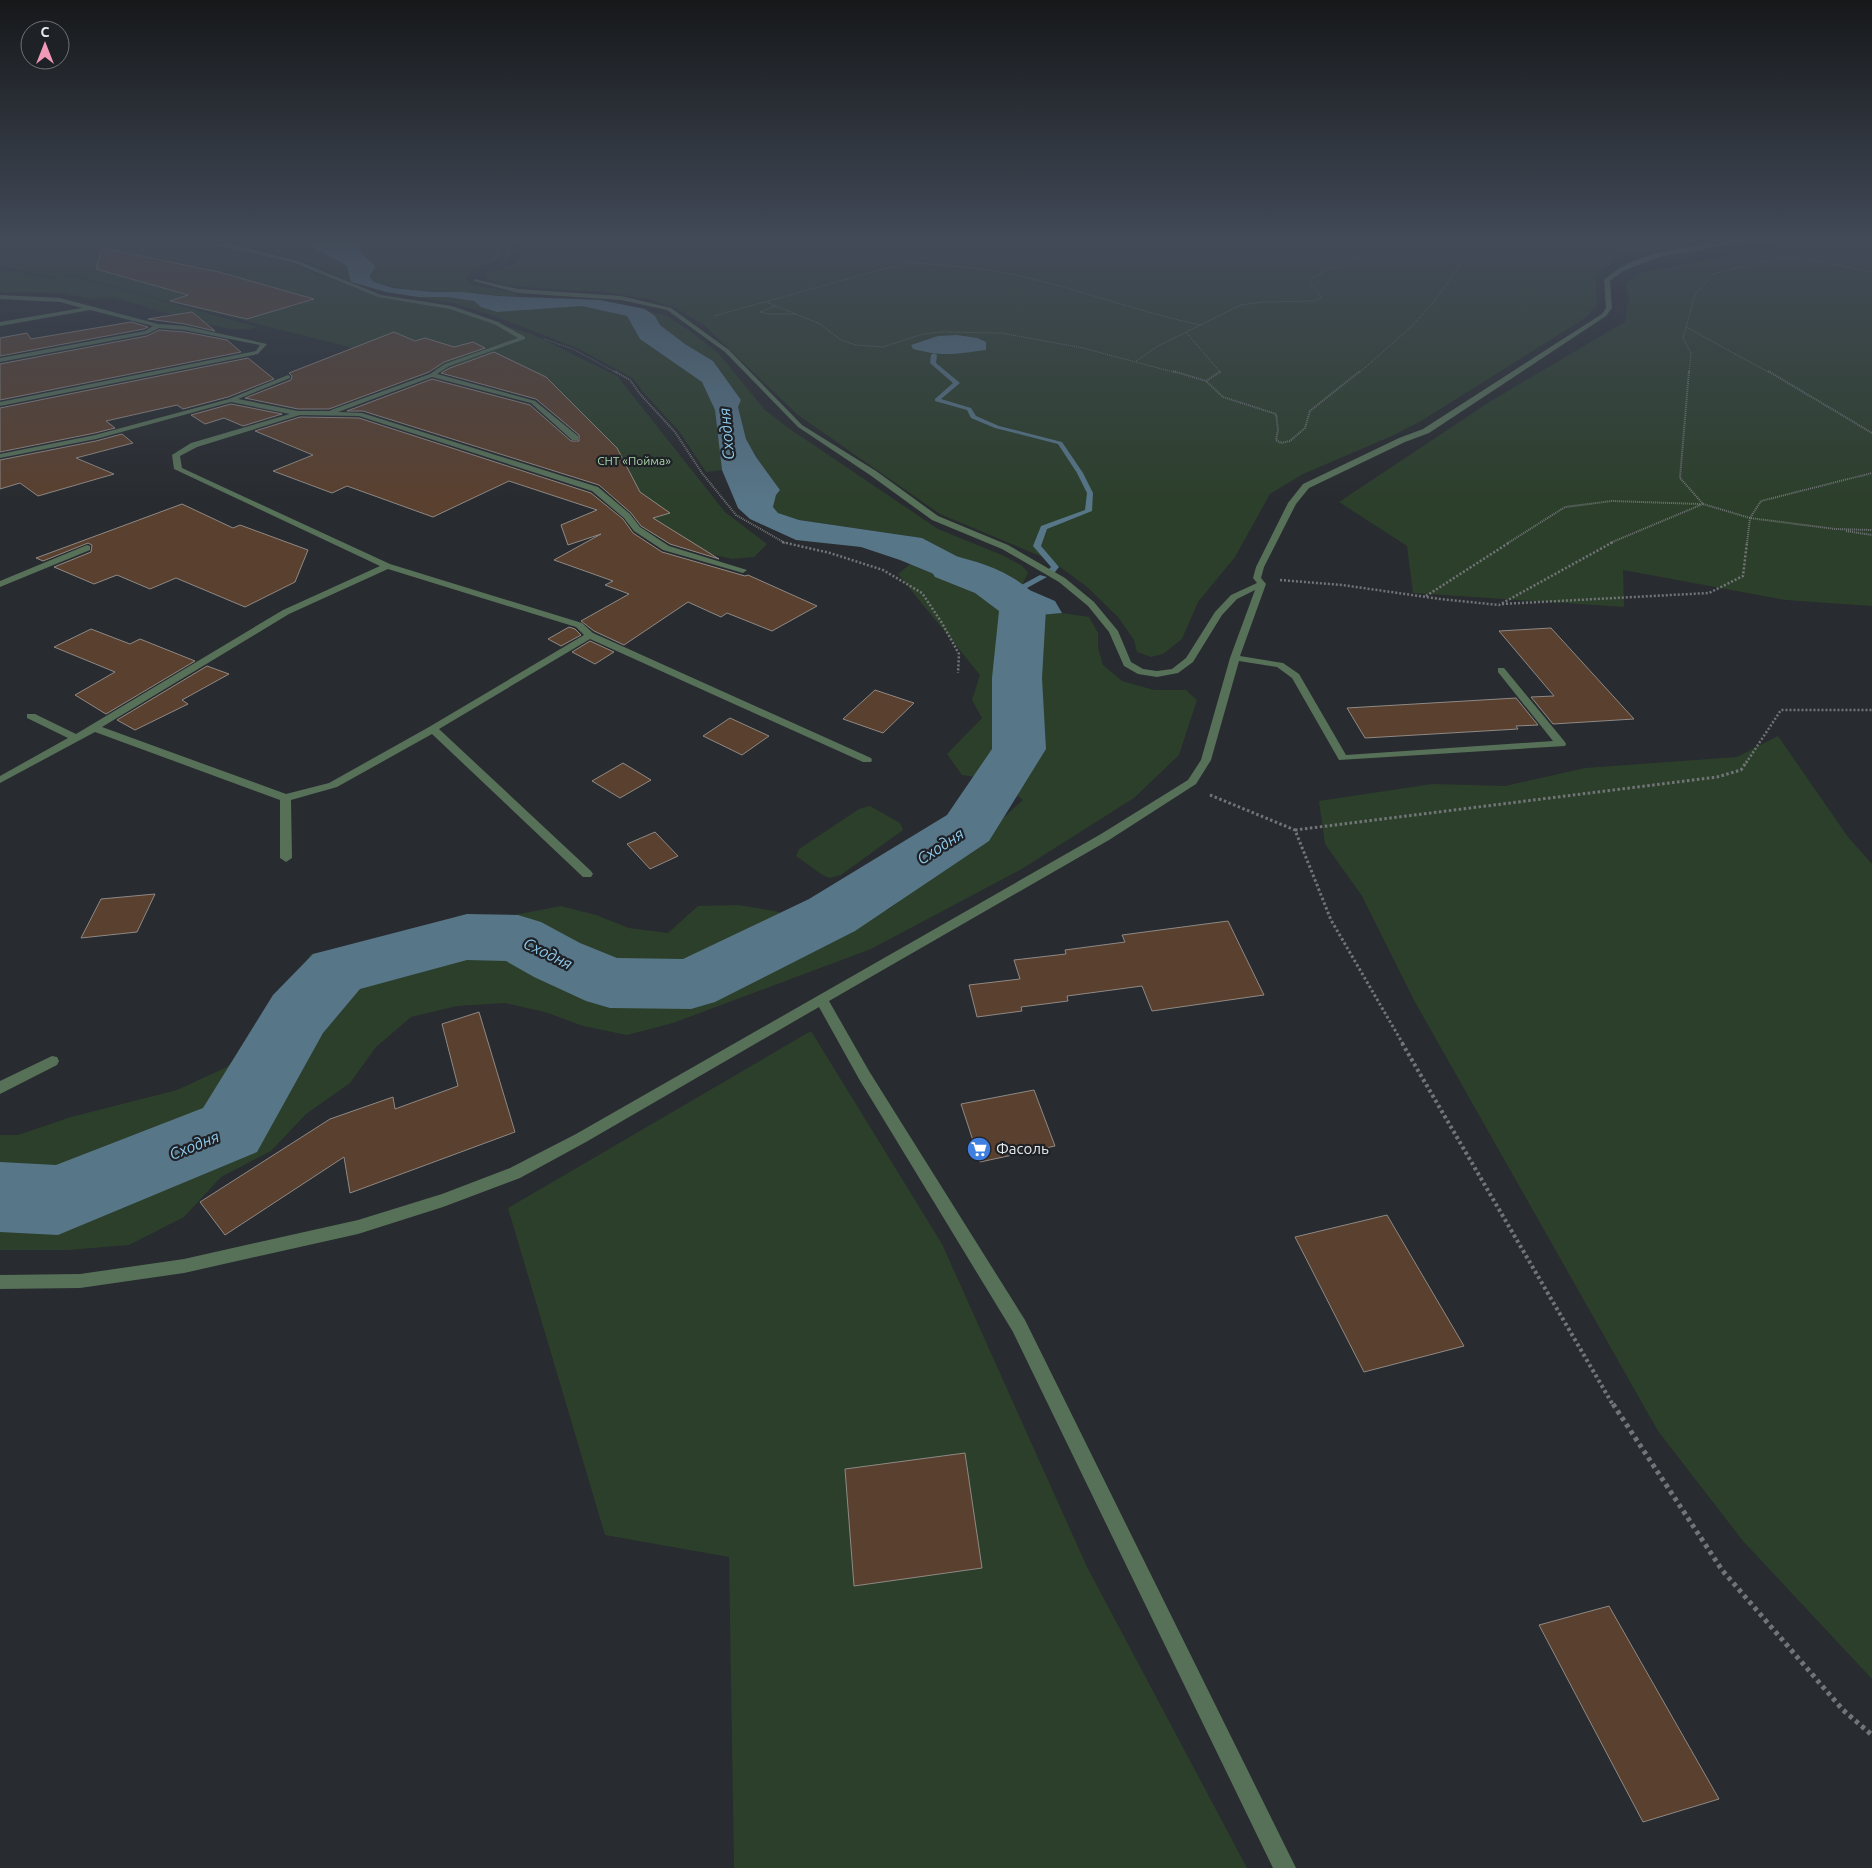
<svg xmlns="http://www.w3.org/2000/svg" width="1872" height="1868" viewBox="0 0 1872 1868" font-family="Ubuntu,sans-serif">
  <rect width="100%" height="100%" fill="#282b2f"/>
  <path fill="#2c3f2b" d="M11 239H144L225 247 289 263 378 297 446 309 532 334 617 376 725 512 767 544 754 557 732 559 676 546 602 486 583 439 542 401 420 365 140 294 71 274 58 278 72 276 257 327 251 329H231L202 323 112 297 90 299 64 293 0 292V269L52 279 57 278 0 266V241Z
    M193 239H298L347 266 351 282 304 260 238 244Z
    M338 239H509L506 241 499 259 471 272 466 279 474 285 515 293 518 297C496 296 474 292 452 292 425 291 399 290 372 281L370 276 371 261 358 248 362 244Z
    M528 239H1682L1718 240 1652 252H1619L1613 256 1612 263 1596 275 1597 306 1582 320 1421 421 1394 435 1303 474 1270 494 1235 557 1198 602 1182 639 1163 654 1151 657 1137 652 1134 640 1118 617 1087 587 1052 561 940 514 798 415 705 326 678 309 648 299 605 292 536 288 501 284 486 278 487 273 513 265 520 259 518 251 523 241Z
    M1818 239H1872V606L1785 600 1623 570 1624 607 1413 593 1407 546 1339 502 1491 401 1625 322 1629 298 1626 283 1644 272Z
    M418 297H447L474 301 481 307 515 311 582 306 627 316 640 339 702 382 715 410 722 470 706 472 679 431 644 393 634 379 577 348 505 320 458 304Z
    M649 312 665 315 690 331 718 353 765 410 787 427 938 529 1002 555 1021 565 1028 572 1022 586 987 572 922 538 799 520 778 513 773 507 776 495 780 490 756 457 746 439 738 407 741 400 713 361 685 344 660 325 655 316Z
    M910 564 970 589 1002 609 1029 616 1062 613 1089 617 1098 633V648L1103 665 1122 681 1154 690H1186L1197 700 1179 755 1134 798 1020 870 871 949 673 1023 627 1035 583 1026 545 1012 505 1003 457 1006 411 1017 376 1047 350 1083 306 1114 271 1151 221 1177 184 1217 129 1245 68 1250H0V1135H18L71 1117 177 1090 227 1067 258 1032 311 954 561 906 596 915 629 928 668 933 698 906 738 905 775 911 810 923 850 921 889 909 982 837 1023 800 999 781 962 775 947 754 982 718 972 700 980 675 898 574Z
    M1778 736 1848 837 1872 864V1679L1743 1541 1658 1431 1415 1002 1362 896 1325 844 1319 801 1432 784 1505 786 1585 768 1737 757Z
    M870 806 900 823 903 830 841 875 830 878 824 876 796 856 799 849 859 809Z
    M811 1031 942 1244 1087 1567 1247 1868H734L729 1557 605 1535 508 1208Z"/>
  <path fill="#577688" d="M298 239 355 240 363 243 358 249 375 266 370 276 372 281 393 288 433 292H463L498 296 600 300 645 309 655 316 660 325 685 344 713 361 741 400 738 407 746 439 756 457 780 490 776 495 773 507 778 513 799 520 922 538 987 572 1055 601 1062 613 1029 616 1002 609 970 589 900 560 861 547 796 540 750 519 738 508 722 470 715 410 702 382 640 339 627 316 582 306 497 312 481 307 474 301 447 297H418L386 292 351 282 347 266Z
    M957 335 977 338 986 342V350C955 354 944 357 913 349L911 345 938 336Z"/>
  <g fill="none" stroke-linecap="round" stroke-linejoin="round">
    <path fill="#577688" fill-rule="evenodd" d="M934 353 937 355 936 363 960 383 941 399 971 408 976 416 999 426 1062 442 1083 473 1093 493 1092 511 1047 529 1041 546 1059 567 1055 572H1049L1048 570 1051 567 1033 546 1041 526 1085 510 1087 493 1077 473 1058 444 995 428 971 418 967 410 935 401V399L953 383 930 363 931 355Z
      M1040 575 1047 577 1014 595 1007 593Z"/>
    <path fill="#577688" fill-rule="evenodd" d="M951 555C988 564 1024 576 1046 609L1042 678 1046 749 989 841 855 931 715 1002 691 1009 610 1008 586 1001 534 977 506 961 467 960 360 989 323 1033 257 1152 58 1235 0 1232V1162L56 1165 203 1108 273 995 313 954 467 914 518 915 541 922 580 943 617 958 683 959 809 899 947 815 992 749V678L999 611 975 593 935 577 929 568 935 559Z"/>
  </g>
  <path fill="#5a402f" stroke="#8f8985" d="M102 248 219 272 314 299 247 319 170 301 188 295 96 269Z
    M192 312 215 331 185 324 148 319Z
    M131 322 148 327 144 329 0 356V338L27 333 31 339Z
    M159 330 185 332 227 340 241 352 0 400V364L147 336Z
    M394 332 415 341 425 338 454 347 473 342 485 348 444 362 429 372 329 409H298L245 398 291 380 292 376 289 373Z
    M494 352 546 377 617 448 640 492 670 513 653 518 719 559 670 544 641 526 631 513 599 485 363 411H347L432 379 530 405 571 441H579V435L536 399 441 373 450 368Z
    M248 358 274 379 228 397 183 409 177 405 106 421 115 428 95 433 0 452V408Z
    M231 404 282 414 243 426 224 418 205 424 191 415Z
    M300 417 359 418 591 493 623 519 633 533 662 552 745 576 748 575 817 606 772 631 727 613 721 617 688 602 624 645 594 631 581 621 629 594 605 585 613 581 554 560 601 534 568 545 561 525 597 510 509 481 433 517 347 486 332 493 273 471 313 455 255 431Z
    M122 434 133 443 76 458 114 474 38 496 20 483 0 489V460L96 441Z
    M182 504 233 528 240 525 308 550 295 582 245 607 176 578 150 589 117 575 94 584 54 567 91 552 92 545 88 543 43 561 36 558Z
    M569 627 575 629 581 635 561 646 548 639Z
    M1551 628 1634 719 1553 724 1531 697 1554 696 1499 631Z
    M91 629 130 644 140 639 195 661 106 714 75 695 115 672 54 647Z
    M590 641 614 652 595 664 572 652Z
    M207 666 229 674 182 700 188 704 135 730 117 720Z
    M875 690 914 703 883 733 843 719Z
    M1516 698 1538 725 1516 726 1518 729 1365 738 1347 708Z
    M730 718 769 736 742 755 703 736Z
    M623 763 651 780 620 798 592 781Z
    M655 832 678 856 650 869 627 844Z
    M155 894 137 932 81 938 101 899Z
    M1228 921 1264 995 1152 1011 1142 986 1067 996 1068 1001 1021 1007 1022 1011 977 1017 969 985 1020 979 1014 960 1066 954 1065 950 1125 942 1122 935Z
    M479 1012 515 1132 350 1193 344 1157 225 1235 200 1202 330 1119 393 1097 395 1109 458 1086 442 1024Z
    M1034 1090 1055 1146 980 1162 961 1104Z
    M1387 1215 1464 1346 1364 1372 1295 1237Z
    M965 1453 982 1568 854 1586 845 1469Z
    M1609 1606 1719 1799 1643 1822 1539 1625Z"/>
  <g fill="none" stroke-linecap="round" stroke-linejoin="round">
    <path stroke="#727578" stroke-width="1" stroke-dasharray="1 1" stroke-linecap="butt" d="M1780 257 1814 260 1872 272
      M905 263C953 264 999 270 1045 282 1098 296 1148 314 1201 325
      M500 264 505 262 509 248 516 239
      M766 302 820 324 841 340 856 345 883 347 923 334 942 332 1001 333 1083 348 1177 373
      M775 306 760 312 768 314H797
      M714 316 905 263 929 239
      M1686 327 1770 373
      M1186 332 1221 373
      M544 339 573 349 617 373
      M1136 361 1158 346 1241 305 1262 302 1315 301 1322 297 1310 284 1313 277 1375 249V245L1363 239
      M1359 373 1412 326 1433 303 1479 239
      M1689 373 1691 353 1683 338 1695 295 1713 274 1779 257 1808 244 1814 239"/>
    <path stroke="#727578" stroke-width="2" stroke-dasharray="1 1" stroke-linecap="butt" d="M614 371 630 380 640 394 675 432 702 473 736 515 785 543
      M1173 371 1206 381 1223 397 1276 414 1278 430 1276 440 1281 443 1290 441 1305 428 1310 411 1360 371
      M1689 371 1680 478 1703 504 1750 518 1835 529 1872 530
      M1768 371 1872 433
      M1206 381 1221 371
      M1846 531 1872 535
      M1508 543 1565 507 1612 501 1700 504
      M1610 543 1703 504
      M1747 543 1750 518 1761 501 1872 473"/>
    <path stroke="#727578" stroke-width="2.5" stroke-dasharray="2 2" stroke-linecap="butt" d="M782 542 830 553 883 570 922 593 942 623 959 654 958 673
      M1280 580 1342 585 1440 599 1499 605 1613 542
      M1426 596 1510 542
      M1502 604 1709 593 1743 576 1747 542
      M1746 763 1781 710H1872"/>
    <path stroke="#727578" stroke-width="3" stroke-dasharray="2.5 2.5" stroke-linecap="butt" d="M1210 795 1295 830 1331 920 1403 1044
      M1295 830 1717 777 1741 770 1747 761"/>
    <path stroke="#727578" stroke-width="4" stroke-dasharray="3 3" stroke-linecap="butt" d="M1402 1043 1613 1405"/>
    <path stroke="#727578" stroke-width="5" stroke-dasharray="4 4" stroke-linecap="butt" d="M1613 1404 1722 1570 1843 1710 1872 1735"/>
    <path fill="#577159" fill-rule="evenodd" d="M161 239 231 244 298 261 381 295 452 306 498 322 525 337V339L449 366 437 374 535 401 578 436V440H572L531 403 432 377 338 412 362 413 598 487 630 514 640 527 669 546 747 570 743 573 663 550 634 531 624 518 592 491 359 416 300 415 197 447 180 456 182 468 390 564 582 623 593 633 871 758 872 760 871 762H863L590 639 439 729 591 871 593 874 591 877H583L432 734 337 787 291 800 292 858 286 862 280 858V800L95 732 0 783V776L68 738 27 718V714H35L76 734 283 610 380 566 174 469 172 455 191 443 290 414 231 402 96 439 0 458V454L95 435 229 399 288 375 290 376V378L238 399 298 411H330L331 410 430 374 445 364 518 338 494 324 449 309 378 297 294 263 231 248ZM388 569 576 627 584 635 429 727 329 783 286 794 102 727 289 614Z
      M1749 239H1761L1660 257 1623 271 1610 281 1612 308 1606 316 1429 433 1405 442 1309 488 1296 504 1264 567 1261 578 1266 584 1240 656 1283 663 1299 674 1346 755 1553 741 1498 672V668H1504L1565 742 1566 744 1565 746 1339 760 1292 678 1277 667 1239 661 1211 760 1196 784 1109 840 829 1001 869 1071 1025 1320 1296 1868H1273L1013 1332 859 1079 819 1007 586 1142 520 1178 443 1207 358 1234 184 1273 80 1288 0 1289V1275L80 1274 184 1259 358 1220 442 1194 510 1168 576 1134 1101 834 1188 780 1201 760 1230 658 1255 590 1237 599 1222 615 1193 662 1178 673 1157 677 1138 674 1124 666 1109 632 1088 606 1059 582 1002 549 932 520 870 475 798 427 725 352 667 310 621 300 518 293 474 281V279L518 289 621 296 671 308 729 350 802 425 876 471 938 516 1008 545 1065 578 1094 602 1118 631 1131 662 1143 669 1157 671 1172 669 1186 658 1215 612 1231 595 1257 583 1253 578 1256 567 1288 503 1303 484 1399 438 1423 429 1602 314 1606 308 1604 280C1641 246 1702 246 1749 239Z
      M0 295 60 298 158 324 185 326 267 344 258 354 0 406V402L256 351 260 345 185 330 159 328 147 334 0 362V358L145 331 153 326 90 310 0 326V322L82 308 60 302 0 299Z
      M87 545 90 546V550L0 587V581Z
      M52 1056 57 1057 59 1061 57 1065 0 1094V1081Z"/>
  </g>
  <linearGradient id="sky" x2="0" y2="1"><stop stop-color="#16181a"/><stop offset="0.48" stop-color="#424a58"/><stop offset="1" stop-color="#424a58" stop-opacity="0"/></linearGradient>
  <rect width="1872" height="501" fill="url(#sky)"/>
  <defs>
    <g id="supermarket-disc" transform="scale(1.25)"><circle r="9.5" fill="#3f7fe0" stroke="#1e2126"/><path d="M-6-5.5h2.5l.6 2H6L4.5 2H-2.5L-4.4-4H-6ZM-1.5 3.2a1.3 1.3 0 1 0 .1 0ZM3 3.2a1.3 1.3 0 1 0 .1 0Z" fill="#fff"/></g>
  </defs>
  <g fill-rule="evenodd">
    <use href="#supermarket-disc" x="979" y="1149"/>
  </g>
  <g text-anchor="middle" stroke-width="4.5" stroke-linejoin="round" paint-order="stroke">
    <g font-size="12" fill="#aad4a8" stroke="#1e2126">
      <text x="634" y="465">СНТ «Пойма»</text>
    </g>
    <g font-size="15" fill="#e8eaed" stroke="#1e2126" text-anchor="start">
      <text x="996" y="1154">Фасоль</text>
    </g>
    <g font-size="16" font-style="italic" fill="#8fc9ea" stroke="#1e2126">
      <text transform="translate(726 434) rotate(-95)" y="6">Сходня</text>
      <text transform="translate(940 846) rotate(-33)" y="6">Сходня</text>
      <text transform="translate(548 953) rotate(26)" y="6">Сходня</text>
      <text transform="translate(194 1145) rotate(-22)" y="6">Сходня</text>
    </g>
  </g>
  <g transform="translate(45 45)"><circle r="24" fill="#1e2126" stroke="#6f7176"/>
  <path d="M0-4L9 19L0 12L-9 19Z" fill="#f09ab7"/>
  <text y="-8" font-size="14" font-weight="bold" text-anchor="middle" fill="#e8eaed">С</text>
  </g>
</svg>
